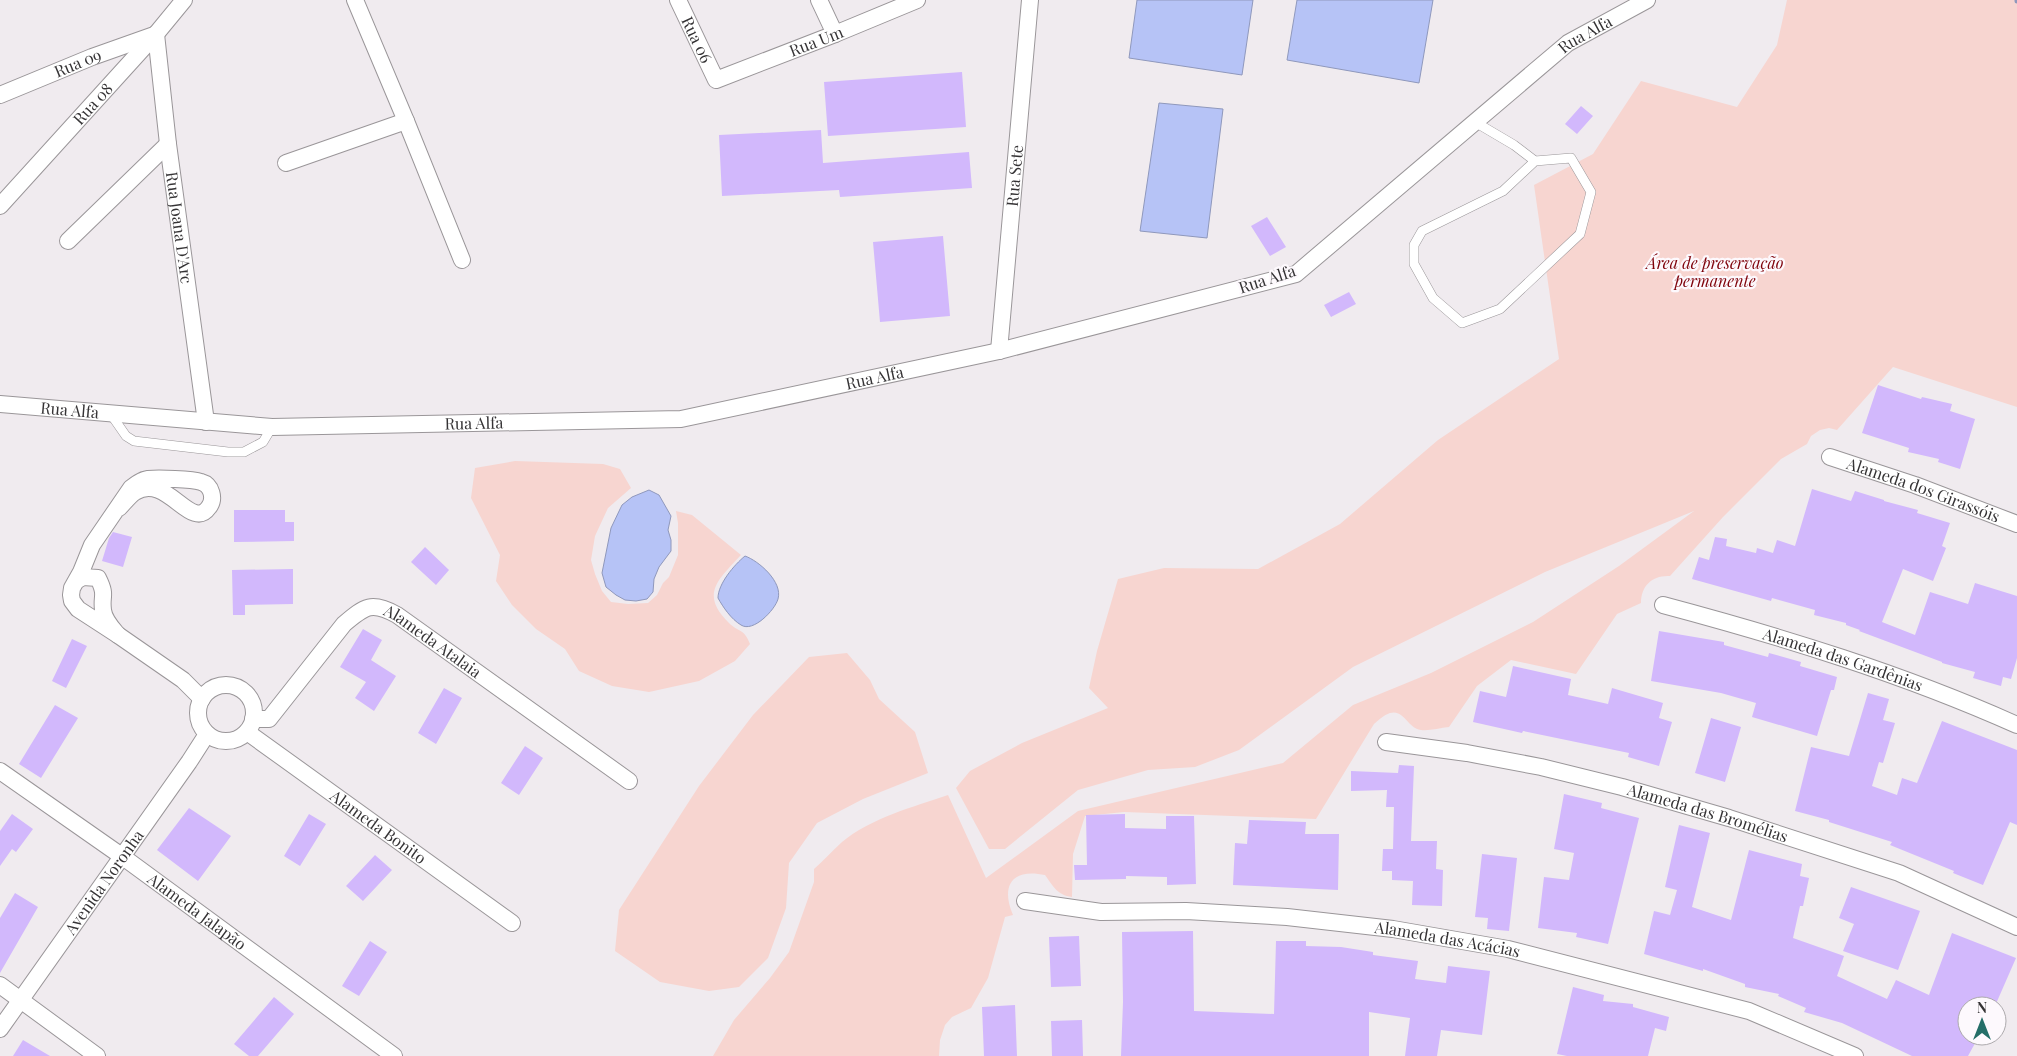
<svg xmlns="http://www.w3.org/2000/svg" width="2017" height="1056" viewBox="0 0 2017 1056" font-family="'Playfair Display',serif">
  <rect width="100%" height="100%" fill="#f0ebef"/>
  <path fill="#f7d5d0" d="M1787 0H2017V407L1893 367 1837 430 1829 428 1820 430 1811 436 1807 444 1781 459 1723 517 1670 576C1652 575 1641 586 1641 603L1617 614 1576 674 1511 660 1477 686 1449 727C1440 728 1429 731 1421 730 1403 727 1403 696 1374 724L1316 819 1124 812 1085 816 1073 854 1072 897C1057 895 1053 886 1045 875 1013 868 1000 885 1013 915L1005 917 988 978 971 1008 952 1017 945 1025 940 1040 939 1056H713L734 1020 770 978 789 952 814 882V869C823 861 832 851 842 842 871 818 913 807 948 795L986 878 1078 811 1283 763 1353 705 1431 673 1533 622 1619 566 1694 511 1545 572 1353 667 1239 750 1195 767 1148 770 1078 790 1005 849H989L956 788 970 771 1022 743 1108 708 1089 688 1097 651 1118 579 1164 568 1258 569 1340 524 1438 440 1559 359 1534 185 1593 154 1641 81 1737 107 1777 45Z
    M515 461 603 464 620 469 631 488 608 508 595 536 591 560 595 574 602 591 611 602 628 604 648 603 657 595 663 583 669 577 678 555V523L676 511 692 515 741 555C719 579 699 594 729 623 739 633 744 628 750 644L735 661 699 681 649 692 612 686 579 671 565 649 536 629 512 605 496 581 500 555 471 498 475 468Z
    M847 653 870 680 879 699 915 732 928 773 863 799 817 823 789 863 786 908 768 958 739 987 709 991 660 982 615 951 619 910 699 786 753 715 809 657Z"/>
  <path fill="#b6c3f6" stroke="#8f98bc" d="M1137 0H1253L1242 75 1129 58Z
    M1297 0H1433L1419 83 1287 60Z
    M1159 103 1223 109 1207 238 1140 231Z
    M649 490 659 495 671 516 668 530 671 540V551L659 567 654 579 653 592 647 599 636 601 625 600 616 595 606 587 602 573 611 528 622 505 632 497Z
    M745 556C759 561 783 582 778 599 775 610 753 633 741 625 731 619 723 607 718 598 718 584 734 565 745 556Z"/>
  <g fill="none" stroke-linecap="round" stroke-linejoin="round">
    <path stroke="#8f98bc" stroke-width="5" d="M2017 0V1"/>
  </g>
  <path fill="#d2b8fc" d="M962 72 966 127 828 136 824 82Z
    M1581 106 1593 116 1577 134 1565 124Z
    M821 130 823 163 969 152 972 188 840 197 839 190 722 196 719 135Z
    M1267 217 1286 247 1270 256 1251 226Z
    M943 236 950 316 880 322 873 242Z
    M1349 292 1356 304 1331 317 1324 305Z
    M1878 385 1921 399 1922 397 1952 404 1950 411 1975 419 1960 469 1938 462 1939 459 1908 452 1909 448 1862 433Z
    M1812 489 1851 501 1855 491 1884 500V501L1918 510 1917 513 1950 523 1942 546 1946 548 1933 581 1903 569 1882 622 1915 635 1930 592 1968 604 1975 583 2017 596V658L2011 679 2003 677 2001 686 1973 678 1975 672 1942 663V662L1859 631 1860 630 1846 625V623L1814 615 1815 610 1772 598 1771 601 1692 579 1699 557 1709 560 1715 537 1727 539 1726 546 1756 553 1757 548 1773 553 1777 540 1795 546Z
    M234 510H285V522H294V541L234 542Z
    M113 532 132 537 123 567 102 561 109 538Z
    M425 547 449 570 436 585 411 562Z
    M293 569V604L245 605V615H233L232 570Z
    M363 629 382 640 371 660 396 676 374 711 355 698 366 682 340 667Z
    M1659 631 1724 642V645L1768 657 1769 653 1801 662 1800 666 1837 677 1834 690H1831L1817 736 1752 717 1756 703 1721 693 1651 681Z
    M72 639 87 646 66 688 52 681Z
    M1513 666 1571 679 1568 695 1608 704 1612 688 1663 703 1659 718 1672 722 1659 766 1628 757 1629 753 1523 731 1522 733 1473 722 1480 691 1506 697Z
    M444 688 462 698 436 744 418 733Z
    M1868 693 1889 699 1883 720 1895 723 1883 763 1879 762 1872 786 1897 795 1902 778 1917 783 1942 721 2017 750V825L2010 822 1983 885 1953 873 1954 871 1890 845 1892 842 1829 822V820L1795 811 1811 747 1849 756Z
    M55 705 78 718 41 778 19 764Z
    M1711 718 1741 727 1725 782 1695 773Z
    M525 746 543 758 519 795 501 783Z
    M1399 765 1414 766 1411 841H1437L1436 869 1443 870 1442 906 1412 905 1413 881 1392 880V871H1382L1383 849H1393L1394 807H1386L1387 790 1351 791V771L1398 773Z
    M1564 794 1602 803 1601 808 1639 818 1608 944 1576 937 1577 933 1538 928 1544 877 1569 880 1574 853 1554 849Z
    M189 808 231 836 198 881 157 850Z
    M12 814 33 829 16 852 12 849 0 866V831Z
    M309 814 326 824 300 866 284 856Z
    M1125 814V828L1166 829V816H1194L1196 884 1167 885V877L1126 876V879L1075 880 1074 865H1087L1086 815Z
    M1249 820 1306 822 1305 834H1339L1338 890 1233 885 1235 843 1247 844Z
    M1679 825 1710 833 1692 907 1731 920 1749 850 1802 864 1800 876 1809 878 1803 906H1800L1793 938 1844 956 1837 976 1887 999 1896 980 1929 995 1952 933 2016 958 1995 1006H1967V1036H1979L1968 1056H1912L1842 1023 1804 1012 1806 1008 1778 996 1779 994 1745 987V984L1703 969V971L1644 954 1654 911 1670 915 1677 890 1665 887Z
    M1482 854 1517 858 1509 931 1487 929 1488 918 1475 917Z
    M375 855 392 870 363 901 346 886Z
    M1851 887 1920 911 1898 970 1843 951 1854 924 1839 918Z
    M15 893 38 907 0 973V918Z
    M1193 931 1194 1011 1274 1014 1276 941H1306V946L1341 947 1373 952V955L1418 961 1415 979 1446 983 1448 966 1490 971 1482 1035 1441 1030 1437 1056H1405L1410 1018 1369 1012V1056H1121L1123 1002 1122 932Z
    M1079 936 1081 986 1051 987 1049 937Z
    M370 941 387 952 359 996 342 986Z
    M1573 987 1604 995 1603 1001 1633 1004V1007L1669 1017 1666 1031 1655 1028 1648 1056H1567L1557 1054Z
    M274 997 294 1014 258 1056H249L234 1044Z
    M1015 1005 1017 1056H984L982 1007Z
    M1082 1020 1083 1056H1052L1051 1021Z
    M23 1040 50 1056H13Z"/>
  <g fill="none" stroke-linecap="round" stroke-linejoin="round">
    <g stroke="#9a9699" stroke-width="10">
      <path id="service" d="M1475 122 1514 145 1535 161 1503 191 1422 231 1414 245V264L1433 298 1462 323 1500 309 1580 234 1591 192 1571 158 1535 161
        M110 413 126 436 134 441 228 452H244L263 442 272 427"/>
    </g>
    <g stroke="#9a9699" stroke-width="18">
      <g id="minor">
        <path d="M355 0 406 121 462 260"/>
        <path id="s1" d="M678 0 716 80 835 34 917 0"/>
        <path d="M819 0 835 34"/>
        <path id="s2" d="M156 34 168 144 206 422"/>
        <path id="s3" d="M0 95 92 57 154 35"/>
        <path d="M286 163 406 121"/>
        <path id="s4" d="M0 206 156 34 184 0"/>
        <path d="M68 241 168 144"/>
        <path id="s5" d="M999 351 1030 0"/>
        <path id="s6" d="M0 404 272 427 681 419 999 351 1296 274 1568 43 1647 0"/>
        <path id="s7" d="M1830 457 1915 485 2017 524"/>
        <path d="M76 581 83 577 98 578C107 596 101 595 103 610 104 620 112 628 118 635L78 609 72 601 71 595 72 588 81 572 92 545 131 488C136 484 141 480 148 479 158 478 192 479 201 482 212 485 215 499 209 507 191 533 167 472 135 492 129 496 124 503 119 508"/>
        <path id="s8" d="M1663 605C1783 637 1903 674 2017 725"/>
        <path d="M118 635 183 680 202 699"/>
        <circle cx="226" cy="713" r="28"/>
        <path id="s9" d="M253 719H269L344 624C365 606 372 601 397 615L629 781"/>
        <path id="s10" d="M247 732 512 923"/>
        <path id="s11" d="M1386 742 1467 753 1541 767 1622 787 1729 818 1899 873 2017 927"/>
        <path id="s12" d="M0 771 123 857 394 1056"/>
        <path id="s13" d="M1025 901 1101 912 1186 911 1287 917 1393 929 1508 949 1749 1011 1855 1056"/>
        <path d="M0 985 97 1056"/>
        <path id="s14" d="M0 1029 189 762 207 734"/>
      </g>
    </g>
    <use href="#service" stroke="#fff" stroke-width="9"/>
    <use href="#minor" stroke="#fff" stroke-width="16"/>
  </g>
  <g text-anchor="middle" stroke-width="4.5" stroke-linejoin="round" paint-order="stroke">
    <g font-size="16" fill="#353335" stroke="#fdf9fd">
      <text dy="6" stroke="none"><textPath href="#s6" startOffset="1690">Rua Alfa</textPath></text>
      <text dy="6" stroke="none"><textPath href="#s1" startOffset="44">Rua 06</textPath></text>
      <text dy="6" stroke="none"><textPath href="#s1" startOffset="196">Rua Um</textPath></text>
      <text dy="6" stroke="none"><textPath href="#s3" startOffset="84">Rua 09</textPath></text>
      <text dy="6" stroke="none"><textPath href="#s4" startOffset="138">Rua 08</textPath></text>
      <text dy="6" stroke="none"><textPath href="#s5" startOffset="176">Rua Sete</textPath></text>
      <text dy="6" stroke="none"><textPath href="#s2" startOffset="195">Rua Joana D'Arc</textPath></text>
      <text transform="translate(1267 279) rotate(-18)" y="6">Rua Alfa</text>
      <text dy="6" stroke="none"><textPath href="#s6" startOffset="880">Rua Alfa</textPath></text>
      <text dy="6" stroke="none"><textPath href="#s6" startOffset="70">Rua Alfa</textPath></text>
      <text dy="6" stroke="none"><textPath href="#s6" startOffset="475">Rua Alfa</textPath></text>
      <text dy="6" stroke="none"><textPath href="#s7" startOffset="99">Alameda dos Girassóis</textPath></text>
      <text dy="6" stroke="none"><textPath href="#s9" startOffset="241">Alameda Atalaia</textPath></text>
      <text dy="6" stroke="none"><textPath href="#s8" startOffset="188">Alameda das Gardênias</textPath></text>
      <text dy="6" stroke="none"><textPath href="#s11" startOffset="330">Alameda das Bromélias</textPath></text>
      <text dy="6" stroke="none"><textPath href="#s10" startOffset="162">Alameda Bonito</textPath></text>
      <text dy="6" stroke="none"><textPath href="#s14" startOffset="180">Avenida Noronha</textPath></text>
      <text dy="6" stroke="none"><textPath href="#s12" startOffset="242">Alameda Jalapão</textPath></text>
      <text dy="6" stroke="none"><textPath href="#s13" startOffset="425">Alameda das Acácias</textPath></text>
    </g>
    <g font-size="16" font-style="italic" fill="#7e0109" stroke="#fdf9fd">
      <text x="1715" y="269">Área de preservação<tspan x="1715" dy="18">permanente</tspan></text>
    </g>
  </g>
  <g transform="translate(1982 1021)"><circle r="24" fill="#fdf9fd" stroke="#adaaad"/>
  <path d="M0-4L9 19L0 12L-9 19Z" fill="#246e68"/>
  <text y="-8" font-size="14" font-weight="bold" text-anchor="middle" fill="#353335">N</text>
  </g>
</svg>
